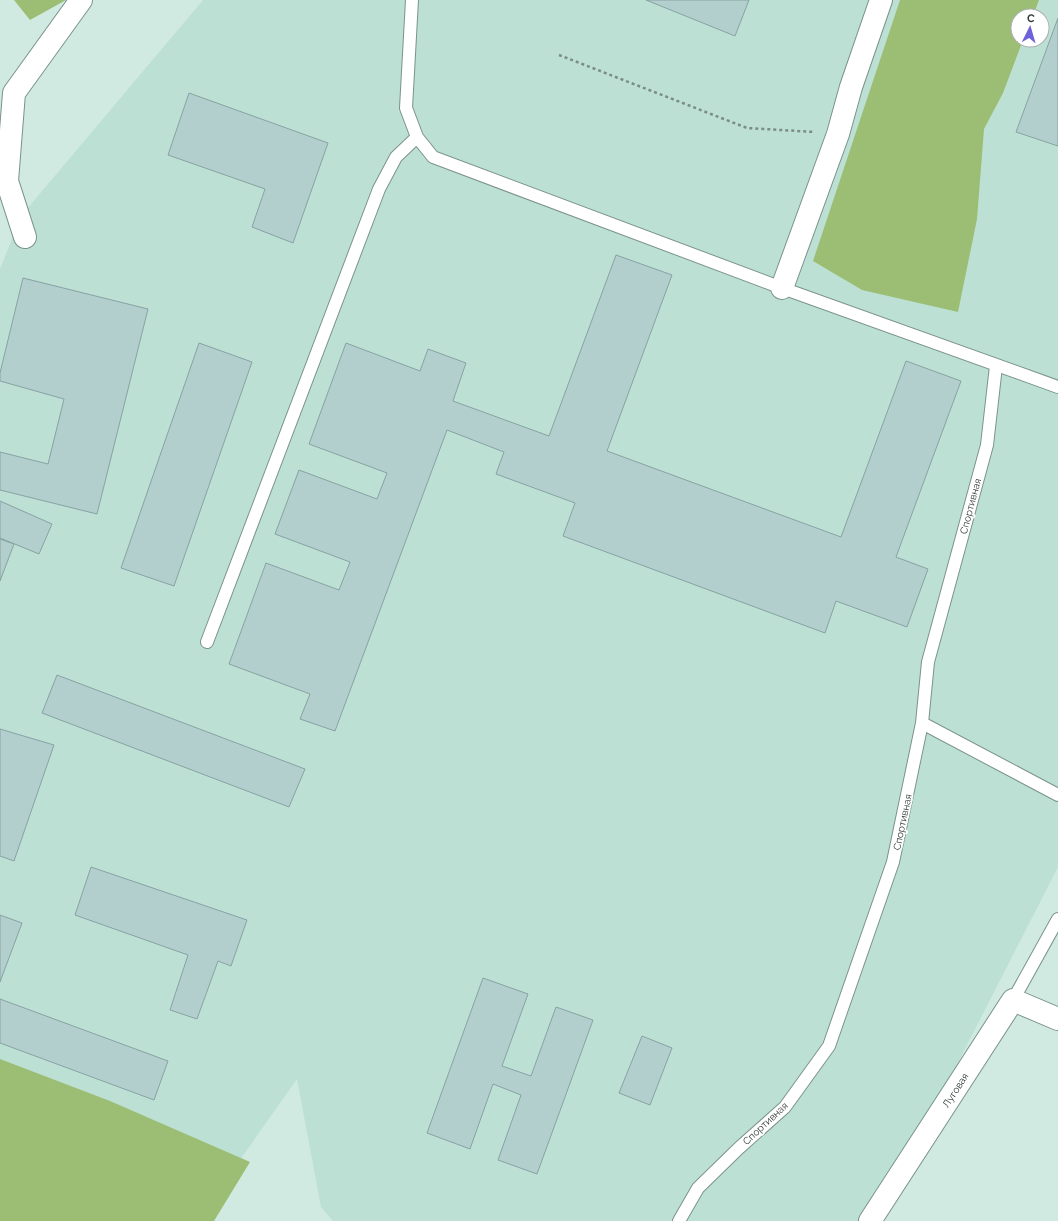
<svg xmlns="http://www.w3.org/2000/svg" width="1058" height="1221" viewBox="0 0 1058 1221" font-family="Raleway,sans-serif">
  <rect width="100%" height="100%" fill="#d0eae1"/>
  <path fill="#bde0d5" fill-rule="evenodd" d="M203 0H1058V867L877 1221H333L321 1207 297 1079 240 1160 0 1064V269L21 216ZM1018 16H1042V40H1018Z"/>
  <path fill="#9bbe74" d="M14 0H66L30 20Z
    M900 0H1039L1033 16H1018V40H1023L1003 93 984 129 977 219 958 312 862 290 813 261Z
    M0 1059 110 1101 250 1162 214 1221H0Z"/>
  <path fill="#b2cecd" stroke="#87a2a2" d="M646 0H749L735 36Z
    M1058 18V146L1016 132Z
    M189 93 328 143 293 243 252 227 265 189 168 155Z
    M616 255 672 275 607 451 841 537 906 361 961 381 896 557 928 569 907 627 836 601 825 633 563 536 575 503 496 474 504 452 447 430 335 731 300 719 310 694 229 664 266 563 339 590 350 562 275 534 299 470 377 499 387 473 309 444 346 343 420 371 428 349 466 363 453 401 549 436Z
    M23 278 148 309 97 514 0 490V452L48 464 64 399 0 381V373Z
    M199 343 252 362 174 586 121 568Z
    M0 501 52 524 39 554 0 538Z
    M0 539 14 544 0 581Z
    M57 675 305 769 289 807 42 713Z
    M0 729 54 745 14 861 0 856Z
    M91 867 247 920 231 966 218 961 197 1019 170 1010 188 955 75 915Z
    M0 915 22 923 0 982Z
    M483 978 528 994 502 1066 531 1076 556 1007 593 1020 537 1174 498 1160 521 1095 493 1084 470 1149 427 1133Z
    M0 999 168 1061 154 1100 0 1043Z
    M642 1036 672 1048 650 1105 619 1093Z"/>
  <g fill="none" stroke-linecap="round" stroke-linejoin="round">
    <g stroke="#7b938b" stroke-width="14">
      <path id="lane" d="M412 0 406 108 417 137 433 157 782 288 1058 387
        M207 642 379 189 396 157 417 137
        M922 723 1058 795
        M1013 1000 1058 919
        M679 1221 698 1188 739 1148 785 1107 829 1046 893 862 922 723 928 662 987 445 996 366"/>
    </g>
    <g stroke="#7b938b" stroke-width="24">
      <path id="street" d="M25 237 7 181 14 93 81 0
        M782 288 838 134 851 87 881 0
        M870 1221 1013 1000 1058 1019"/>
    </g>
    <path stroke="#7b8c86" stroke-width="2.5" stroke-dasharray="3 3" stroke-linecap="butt" d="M559 55 747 128 815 132"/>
    <use href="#lane" stroke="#fff" stroke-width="12"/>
    <use href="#street" stroke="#fff" stroke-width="22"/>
  </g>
  <g text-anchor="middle" stroke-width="3.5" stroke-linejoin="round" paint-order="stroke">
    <g font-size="10" fill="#2f3936" stroke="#fff">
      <text transform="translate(970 506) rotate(-75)" y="4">Спортивная</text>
      <text transform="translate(902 822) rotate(-78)" y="4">Спортивная</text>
      <text transform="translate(955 1090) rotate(-57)" y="4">Луговая</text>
      <text transform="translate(765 1123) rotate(-43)" y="4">Спортивная</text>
    </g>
  </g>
  <g transform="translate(1030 28) rotate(5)"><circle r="19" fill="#ffffff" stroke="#acb0af"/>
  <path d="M0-3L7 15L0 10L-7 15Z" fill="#6e62dc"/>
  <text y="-6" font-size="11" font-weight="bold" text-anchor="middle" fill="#2f3936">С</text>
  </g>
</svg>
